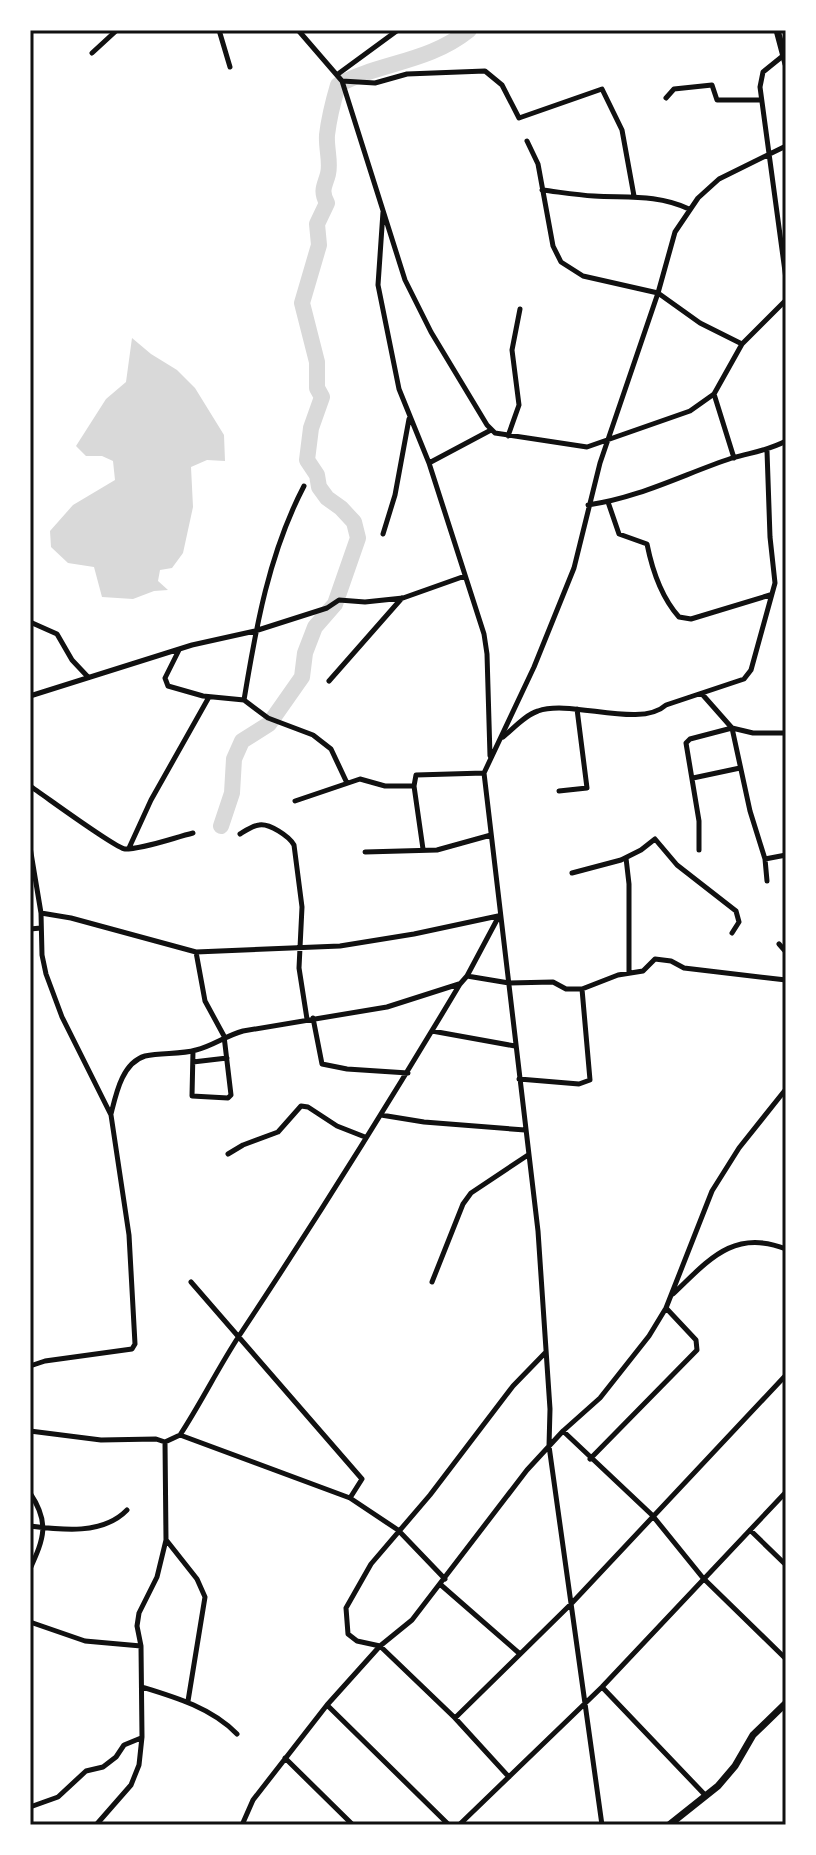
<svg xmlns="http://www.w3.org/2000/svg" width="816" height="1855" viewBox="0 0 816 1855" font-family="'Varela Round',sans-serif">
  <rect width="100%" height="100%" fill="#fff"/>
  <path fill="#d9d9d9" d="M132 338 151 354 177 370 195 388 224 435 225 461 207 460 191 467 193 507 183 553 172 568 160 570 158 581 168 590 154 591 133 599 102 597 94 567 68 563 51 547 50 531 73 505 115 480 113 461 102 456H86L76 446 106 399 126 382Z"/>
  <g fill="none" stroke-linecap="round" stroke-linejoin="round">
    <path stroke="#d9d9d9" stroke-width="16" d="M221 826 232 793 234 759 242 741 269 724 302 677 305 653 315 627 335 604 358 538 354 522 341 508 327 498 319 487 317 475 307 460 311 428 322 397 317 388V362L302 303 319 245 317 224 327 203C320 190 325 186 328 174 331 162 326 148 327 135 329 118 333 102 338 85 380 62 428 63 469 30"/>
    <path stroke="#111" stroke-width="5" d="M219 30 230 67
      M298 30 342 81 405 280 431 332 487 425 495 433 587 447 690 411 714 394 742 344 786 300
      M92 53 117 30
      M784 55 763 72 760 87 786 279
      M338 74 398 30
      M342 81 375 83 407 74 485 71 502 85 519 118 602 89 622 130 634 196
      M666 98 674 89 712 85 717 100H761
      M527 141 538 164 553 246 561 262 583 276 658 293 700 323 742 344
      M542 190C559 192 577 195 594 196 627 198 657 194 689 209
      M383 212 378 285 399 389 429 463 484 634 487 654 490 756
      M714 394 734 458
      M508 436 519 405 512 350 520 309
      M429 463 491 430
      M608 502 619 534 647 544C652 569 662 598 679 617L691 619 770 595
      M588 505C639 498 684 474 732 458 753 452 767 451 786 441
      M383 534 395 495 409 419
      M30 622 57 634 72 660 88 677
      M179 650 165 678 168 686 203 696 244 700 268 718 313 735 331 749 347 783
      M329 681 402 598
      M702 694 732 728 750 811 765 859 767 881
      M30 696 192 645 255 631 327 608 339 600 365 602 403 598 465 576
      M244 700C256 627 269 553 304 486
      M503 737C513 729 525 715 538 711 571 699 640 729 666 705L744 679 751 670 775 583 770 537 767 451
      M693 778 740 768
      M30 786C45 796 115 848 125 849 144 849 173 838 193 833
      M559 791 587 788 577 709
      M295 801 360 779 385 786H414
      M240 834C245 831 252 826 259 825 269 823 289 836 294 845L302 907 299 968 307 1019
      M30 847 41 913 42 955 46 974 62 1017 111 1115 129 1235 135 1344 132 1349 45 1361 30 1366
      M129 848 151 800 209 697
      M423 849 414 786 416 775 484 773
      M699 850V821L686 743 690 739 732 728 753 733H786
      M365 852 437 850 491 835
      M626 858 629 884V972
      M765 859 786 855
      M572 873 621 860 641 850 655 839 677 865 736 911 739 922 732 933
      M41 913 71 918 196 952 340 946 414 934 498 916
      M30 929 41 928
      M779 944 786 952
      M467 976 509 983 553 982 566 989H582L618 975 643 971 655 959 671 961 684 968 786 980
      M313 1018 322 1064 347 1069 408 1073
      M432 1031 515 1046
      M193 1051 192 1096 228 1098 231 1095 224 1036 205 1001 196 952
      M193 1062 227 1058
      M519 1079 579 1084 590 1080 582 989
      M111 1114C116 1094 122 1063 145 1056 162 1052 180 1055 196 1050 213 1046 225 1036 243 1031L387 1007 459 984
      M381 1115 424 1122 525 1130
      M228 1154 243 1145 278 1132 301 1106 308 1107 337 1126 365 1137
      M191 1282 362 1479 350 1498
      M432 1282 463 1204 471 1193 528 1155
      M673 1294C708 1261 733 1228 786 1249
      M30 1431 101 1440 156 1439 165 1442 180 1435C201 1403 218 1368 239 1336 316 1220 389 1103 460 984L467 976 499 916
      M563 1431 652 1515 703 1578 786 1659
      M180 1435 350 1498 398 1530 445 1579
      M590 1459 697 1350 696 1340 666 1308
      M30 1493C50 1523 44 1538 30 1569
      M30 1526C62 1530 103 1535 127 1510
      M750 1530 786 1565
      M167 1541 197 1579 205 1597 188 1701
      M441 1585 520 1654
      M30 1622 85 1641 141 1646 137 1626 139 1613 157 1577 166 1540 165 1442
      M142 1687C175 1697 212 1708 237 1734
      M602 1687 706 1796
      M327 1705 449 1825
      M455 1718 571 1604 786 1375
      M285 1758 353 1825
      M509 1777 455 1718 380 1646 357 1641 348 1634 346 1608 371 1564 430 1495 513 1386 545 1353
      M30 1807 58 1797 86 1771 103 1767 116 1757 124 1745 141 1738
      M96 1825 131 1785 139 1765 142 1737 141 1646
      M242 1825 253 1800 327 1705 380 1646 412 1620 527 1470 563 1431 600 1398 649 1336 666 1308 712 1191 739 1148 786 1089
      M459 1825 602 1687 786 1492
      M602 1825 549 1446 550 1409 538 1231 484 773 534 667 574 568 600 463 658 293 675 232 698 198 719 179 786 146"/>
    <path stroke="#111" stroke-width="7" d="M777 30 786 64
      M669 1825 718 1786 735 1766 753 1735 786 1703"/>
  </g>
  <rect width="816" height="1855" fill="none" stroke="#ffffff" stroke-width="64"/>
  <rect x="32" y="32" width="752" height="1791" fill="none" stroke="#111" stroke-width="3"/>
</svg>
